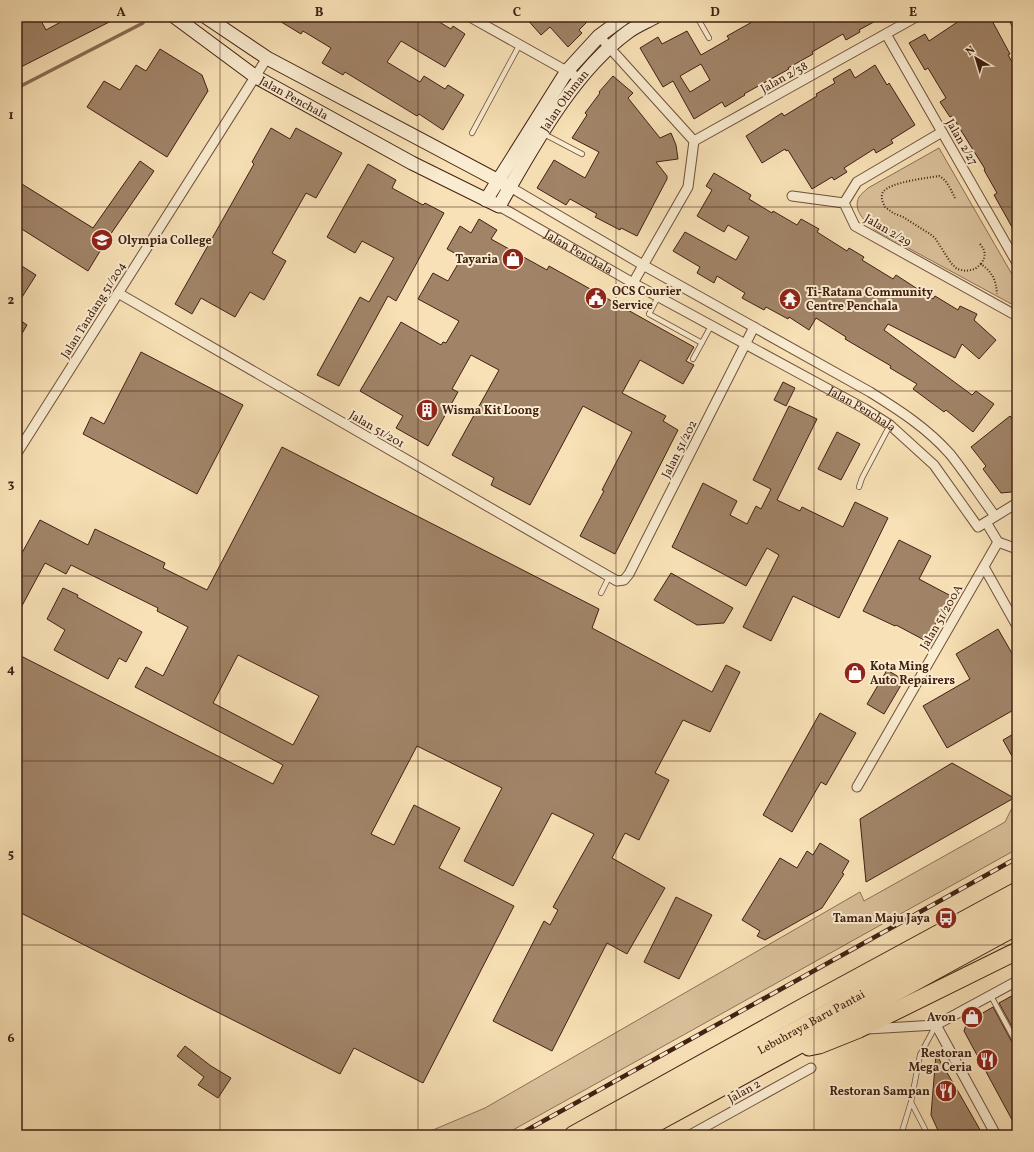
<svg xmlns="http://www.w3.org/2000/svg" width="1034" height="1152" viewBox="0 0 1034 1152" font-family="Vollkorn,serif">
  <rect width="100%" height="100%" fill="#f8e1b6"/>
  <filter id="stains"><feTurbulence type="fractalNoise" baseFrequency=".005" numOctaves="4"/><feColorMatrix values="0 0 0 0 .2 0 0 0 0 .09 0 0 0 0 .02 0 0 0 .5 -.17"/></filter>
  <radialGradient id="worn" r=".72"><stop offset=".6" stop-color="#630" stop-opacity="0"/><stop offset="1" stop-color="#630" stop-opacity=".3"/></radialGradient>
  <path fill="#d9c09a" stroke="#8e7056" d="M939 148 1017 283V307L875 230C866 222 852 211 859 197 861 194 865 191 868 188Z
    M1017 804V849L504 1135H421L485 1108 860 892 864 901 1005 822 1013 806Z"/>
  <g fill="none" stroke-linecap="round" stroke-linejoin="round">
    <path stroke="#8a6c54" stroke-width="3.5" d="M17 88 143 23"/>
  </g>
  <path fill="#a18468" stroke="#422013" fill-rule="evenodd" d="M27 17H39L46 30 70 17H119L17 69V23Z
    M273 17H431L451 29 453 26 465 34 445 67 401 41 387 62 420 82 424 76 445 89 448 85 464 95 443 130 419 114 417 116 345 72 343 75 322 63 331 48 303 31 301 34Z
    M525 17H592L579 30 582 33 568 47 550 27 541 35Z
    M761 17H883L859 30 860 32 846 40 843 34 812 52 813 54 788 68 789 69 744 94 745 95 725 107 722 102 694 119 673 81 663 87 640 48 658 37 662 44 687 31 701 55 729 39 727 36ZM701 64 710 80 690 92 680 76Z
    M965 17H990L1010 54 1008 55 1017 70V236L994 195 997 193 984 170 985 169 952 116 950 117 940 102 946 98 928 68 925 70 909 43 925 34 929 41Z
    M160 49 202 75 208 91 167 157 87 107 104 81 120 90 136 65 146 71Z
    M875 65 887 85 889 83 915 125 891 140 893 143 876 153 874 149 844 168 847 172 834 180 832 177 812 189 788 150 786 151 785 149 762 163 746 136 782 113 784 116 817 96 816 94 835 83 833 79 850 69 855 78Z
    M613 76 633 93 628 98 660 138 671 133 676 145 678 159 656 162 667 176V179L637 236 621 228 620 230 595 217 597 214 570 199 566 205 537 188 554 160 585 178 599 152 572 138 587 115 585 113 600 93 599 92Z
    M271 128 290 139 296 128 342 153 316 198 306 193 272 253 286 261 264 300 250 292 235 317 201 298 192 314 175 304 254 164 252 162Z
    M140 161 154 171 108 238 88 271 17 226V181L93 228Z
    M368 164 396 180 392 188 423 205 425 203 444 213 396 301 388 296 339 386 317 375 360 297 369 302 394 258 362 241 355 253 327 237Z
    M714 173 751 195 749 199 772 213 773 211 797 225 801 219 819 229 817 232 847 251 849 248 864 257 862 260 893 279 896 275 933 299 935 296 958 310 960 306 977 314 974 320 996 340 979 359 962 344 955 358 888 324 884 330 972 395 976 391 994 404 973 432 946 410 944 412 913 389 917 384 890 368 891 366 845 339 846 337 816 318 809 330 789 317 788 319 766 307 764 310 742 298 745 293 717 276 714 283 697 273 700 267 673 251 685 232 736 260 749 237 728 225 724 232 697 216 712 190 706 186Z
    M479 219 497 230 491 239 547 270 549 266 694 347 686 361 694 365 683 384 640 360 622 393 666 416 663 421 678 430 615 554 580 536 604 491 602 490 632 432 583 406 530 505 491 485 494 478 452 455 499 370 471 355 452 389 458 392 428 446 396 428 403 416 360 391 401 322 441 345 443 342 446 343 459 321 418 299 433 273 448 281 462 257 447 249 460 226 471 233Z
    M17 263 36 275 17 305Z
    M17 318 27 325 17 342Z
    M141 352 243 405 197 494 83 434 91 417 104 424Z
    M783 382 795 388 786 406 774 400Z
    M789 406 817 419 777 500 800 511 802 507 843 527 855 502 888 518 839 618 793 596 771 641 743 627 779 555 767 548 746 586 672 547 703 483 737 501 730 515 747 524 756 506 761 509 771 489 753 480Z
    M1010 416 1017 425V488L1011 492 1001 493 983 469 986 466 971 447Z
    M837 432 860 444 841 480 818 469Z
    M282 447 599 609 592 628 712 692 726 665 740 672 710 732 683 720 655 773 669 780 639 840 625 833 612 858 665 888 627 954 607 943 552 1051 493 1021 544 921 550 925 558 910 553 907 594 834 552 813 513 886 464 861 502 788 417 746 371 834 394 845 414 805 460 828 439 868 514 906 423 1083 354 1048 340 1074 17 911V654L273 784 283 765 135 687 146 667 163 676 188 627 157 611 158 608 71 565 66 574 45 563 17 615V562L40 520 88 545 95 529 165 563 163 568 207 590ZM238 655 319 696 293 745 213 703Z
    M899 540 931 556 919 579 951 596 926 641 896 625 895 626 863 611Z
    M671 573 733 608 724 623 697 625 654 600Z
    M63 588 78 595 77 597 142 632 126 662 119 658 108 679 54 650 65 630 47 619Z
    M998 629 1017 662V708L947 748 923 706 970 679 956 654Z
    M887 670 904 680 884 714 867 704Z
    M820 713 856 733 826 785 821 782 792 832 763 815Z
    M1017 732V765L1003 740Z
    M952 763 1014 798 866 882 860 819Z
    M820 843 849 861 842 873 844 874 822 908 765 940 757 936 760 931 742 920 780 858 797 868 807 851 813 855Z
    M676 897 712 915 679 979 644 962Z
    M1017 993V1036L999 1003Z
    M993 1007 1014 1046 1017 1048V1129L964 1031 967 1022Z
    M185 1046 211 1066 231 1078 218 1098 198 1085 204 1077 177 1056Z
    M936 1054 959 1093 983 1135H940L931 1115Z"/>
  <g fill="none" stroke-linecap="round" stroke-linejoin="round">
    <g stroke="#70503c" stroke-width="6">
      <path id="lane" d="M697 17 709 38
        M472 133 520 44
        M544 134 582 154
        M658 297 649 314 702 343
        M693 359 711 326
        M859 487 862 478 890 425
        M601 593 609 577
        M991 996 1017 1044
        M901 1135 911 1102
        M928 1135 911 1102 920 1055 936 1025"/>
    </g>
    <g stroke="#70503c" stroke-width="11">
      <g id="street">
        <path d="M470 17 579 78"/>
        <path d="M1013 17 1017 25"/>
        <path d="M886 34 1017 263"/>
        <path d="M599 36 694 141 688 187 633 283"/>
        <path d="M942 132 857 182 844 203 855 226 1017 316"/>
        <path d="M694 141 916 17"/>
        <path d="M510 187 643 265 870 392C899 410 927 428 950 454 966 474 980 496 995 516"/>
        <path d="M792 196 844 203"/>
        <path id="s1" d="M499 206 633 283 865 409 890 425 934 465 978 527 1017 503"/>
        <path d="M118 293 617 581 624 580 629 574 754 327"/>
        <path d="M17 453 267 58"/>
        <path d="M986 522 998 542 1017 549"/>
        <path d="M984 567 1017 626"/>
        <path d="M857 787 998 542"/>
        <path d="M936 1025 996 1135"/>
        <path d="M868 1029 936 1025 1017 981"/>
        <path d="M690 1135 811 1068"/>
      </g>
    </g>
    <g stroke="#422013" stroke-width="15">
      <g id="secondary">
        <path id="s2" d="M175 17 256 77 412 163 499 206C533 147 572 73 628 32 636 26 646 22 655 17"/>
        <path d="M206 17 267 58 510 187"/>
        <path d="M486 200 567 71 599 36 625 17"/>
      </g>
    </g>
    <g stroke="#422013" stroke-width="19">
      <g id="highway">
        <path d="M809 1047 819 1045 859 1029 1017 951"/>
        <path d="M573 1135 807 1005 1017 891"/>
        <path id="s3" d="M605 1135 1017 909"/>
        <path d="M634 1135 1017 926"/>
      </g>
    </g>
    <path stroke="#422013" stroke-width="2" stroke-dasharray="1 2" stroke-linecap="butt" d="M955 198C951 190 947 180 939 176 927 178 890 182 883 192 880 197 883 203 885 207L893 213 903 217 930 234 935 238 951 263 957 269 966 271 975 269 981 264C993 273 996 280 997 294
      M980 244C986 251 986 256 981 264"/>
    <use href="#lane" stroke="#faecd0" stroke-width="4.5"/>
    <use href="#street" stroke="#faecd0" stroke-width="9"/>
    <use href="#secondary" stroke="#faecd0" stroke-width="13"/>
    <use href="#highway" stroke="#f8e1b6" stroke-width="17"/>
    <g stroke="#422013" stroke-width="4.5">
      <path id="rail" d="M518 1135 1017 858"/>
    </g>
    <use href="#rail" stroke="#faecd0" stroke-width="3" stroke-dasharray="9" stroke-linecap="butt"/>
  </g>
  <path fill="none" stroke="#422013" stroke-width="1" stroke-opacity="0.55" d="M220 17V1135M418 17V1135M616 17V1135M814 17V1135M17 207H1017M17 391H1017M17 576H1017M17 761H1017M17 945H1017"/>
  <defs>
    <g id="university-disc" transform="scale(1.15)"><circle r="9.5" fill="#8f2418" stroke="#faecd0"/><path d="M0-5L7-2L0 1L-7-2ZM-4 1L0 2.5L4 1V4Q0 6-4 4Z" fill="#fff"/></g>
    <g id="shop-disc" transform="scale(1.15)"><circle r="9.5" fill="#8f2418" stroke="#faecd0"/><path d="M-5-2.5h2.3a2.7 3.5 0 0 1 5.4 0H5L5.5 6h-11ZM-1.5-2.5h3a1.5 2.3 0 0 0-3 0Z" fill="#fff"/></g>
    <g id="civic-disc" transform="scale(1.15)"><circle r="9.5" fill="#8f2418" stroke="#faecd0"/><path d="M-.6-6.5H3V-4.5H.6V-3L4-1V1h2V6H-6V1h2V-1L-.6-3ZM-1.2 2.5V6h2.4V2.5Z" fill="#fff"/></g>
    <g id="temple-disc" transform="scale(1.15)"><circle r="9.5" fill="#8f2418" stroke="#faecd0"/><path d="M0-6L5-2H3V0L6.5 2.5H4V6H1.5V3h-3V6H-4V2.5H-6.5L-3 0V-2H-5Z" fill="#fff"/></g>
    <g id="building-disc" transform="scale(1.15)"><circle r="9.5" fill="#8f2418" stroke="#faecd0"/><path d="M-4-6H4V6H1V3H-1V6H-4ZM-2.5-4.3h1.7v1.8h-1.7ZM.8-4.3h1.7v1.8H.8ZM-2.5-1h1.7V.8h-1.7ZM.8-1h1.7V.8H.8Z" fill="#fff"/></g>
    <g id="bus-disc" transform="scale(1.15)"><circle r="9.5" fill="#8f2418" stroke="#faecd0"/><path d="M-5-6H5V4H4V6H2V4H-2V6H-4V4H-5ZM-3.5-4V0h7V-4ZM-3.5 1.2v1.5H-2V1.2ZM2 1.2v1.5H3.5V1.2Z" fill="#fff"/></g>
    <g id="restaurant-disc" transform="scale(1.15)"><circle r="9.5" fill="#8f2418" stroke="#faecd0"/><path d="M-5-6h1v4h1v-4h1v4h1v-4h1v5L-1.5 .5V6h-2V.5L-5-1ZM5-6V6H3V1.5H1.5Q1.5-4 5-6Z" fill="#fff"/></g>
  </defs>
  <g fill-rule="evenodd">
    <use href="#university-disc" x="102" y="240"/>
    <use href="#shop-disc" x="513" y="259"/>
    <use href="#civic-disc" x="596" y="298"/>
    <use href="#temple-disc" x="790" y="299"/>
    <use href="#building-disc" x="427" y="410"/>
    <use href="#shop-disc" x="855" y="673"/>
    <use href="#bus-disc" x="946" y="918"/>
    <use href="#shop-disc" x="972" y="1017"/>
    <use href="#restaurant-disc" x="987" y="1060"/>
    <use href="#restaurant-disc" x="946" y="1091"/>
  </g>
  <g text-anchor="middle" stroke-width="4" stroke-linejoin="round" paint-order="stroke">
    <g font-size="12" fill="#422013" stroke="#faecd0">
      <text transform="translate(784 77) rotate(-29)" y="4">Jalan 2/38</text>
      <text dy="4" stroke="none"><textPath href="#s2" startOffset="144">Jalan Penchala</textPath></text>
      <text dy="4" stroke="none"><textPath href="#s2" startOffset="500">Jalan Othman</textPath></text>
      <text transform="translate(962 142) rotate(60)" y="4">Jalan 2/27</text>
      <text transform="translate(888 230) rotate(30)" y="4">Jalan 2/29</text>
      <text dy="4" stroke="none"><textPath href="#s1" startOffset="92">Jalan Penchala</textPath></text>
      <text transform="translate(93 310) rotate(-58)" y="4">Jalan Tandang 51/204</text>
      <text dy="4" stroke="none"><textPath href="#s1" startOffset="416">Jalan Penchala</textPath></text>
      <text transform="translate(377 429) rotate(30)" y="4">Jalan 51/201</text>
      <text transform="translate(679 449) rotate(-63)" y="4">Jalan 51/202</text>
      <text transform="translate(941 617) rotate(-60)" y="4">Jalan 51/200A</text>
      <text dy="4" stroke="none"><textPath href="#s3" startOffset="235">Lebuhraya Baru Pantai</textPath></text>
      <text transform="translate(744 1091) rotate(-29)" y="4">Jalan 2</text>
    </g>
    <g font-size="12" font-weight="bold" fill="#422013" stroke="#faecd0" text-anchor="start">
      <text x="118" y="244">Olympia College</text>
      <text x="498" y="263" text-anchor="end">Tayaria</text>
      <text x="612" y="295">OCS Courier<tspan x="612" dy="14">Service</tspan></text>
      <text x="806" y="296">Ti-Ratana Community<tspan x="806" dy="14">Centre Penchala</tspan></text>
      <text x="442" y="414">Wisma Kit Loong</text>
      <text x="870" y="670">Kota Ming<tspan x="870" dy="14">Auto Repairers</tspan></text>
      <text x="930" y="922" text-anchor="end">Taman Maju Jaya</text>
      <text x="956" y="1021" text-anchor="end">Avon</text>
      <text x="972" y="1057" text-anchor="end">Restoran<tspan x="972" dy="14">Mega Ceria</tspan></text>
      <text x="930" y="1095" text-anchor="end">Restoran Sampan</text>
    </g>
  </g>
  <rect width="1034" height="1152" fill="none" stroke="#f8e1b6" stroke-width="44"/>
  <g transform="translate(976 58) rotate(322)" stroke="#faecd0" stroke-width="3" paint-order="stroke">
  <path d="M0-3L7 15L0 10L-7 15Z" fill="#422013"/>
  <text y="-6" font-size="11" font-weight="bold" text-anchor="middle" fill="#422013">N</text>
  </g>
  <rect x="22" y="22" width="990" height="1108" fill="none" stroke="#422013" stroke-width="1.5"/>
  <g font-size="13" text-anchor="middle" font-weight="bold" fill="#422013">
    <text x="121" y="16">A</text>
    <text x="319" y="16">B</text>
    <text x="517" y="16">C</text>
    <text x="715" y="16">D</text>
    <text x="913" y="16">E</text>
    <text x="11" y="119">1</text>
    <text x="11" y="304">2</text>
    <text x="11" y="488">3</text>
    <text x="11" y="673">4</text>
    <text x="11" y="858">5</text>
    <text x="11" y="1042">6</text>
  </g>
  <rect width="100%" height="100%" filter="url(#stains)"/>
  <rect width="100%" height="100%" fill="url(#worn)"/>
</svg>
